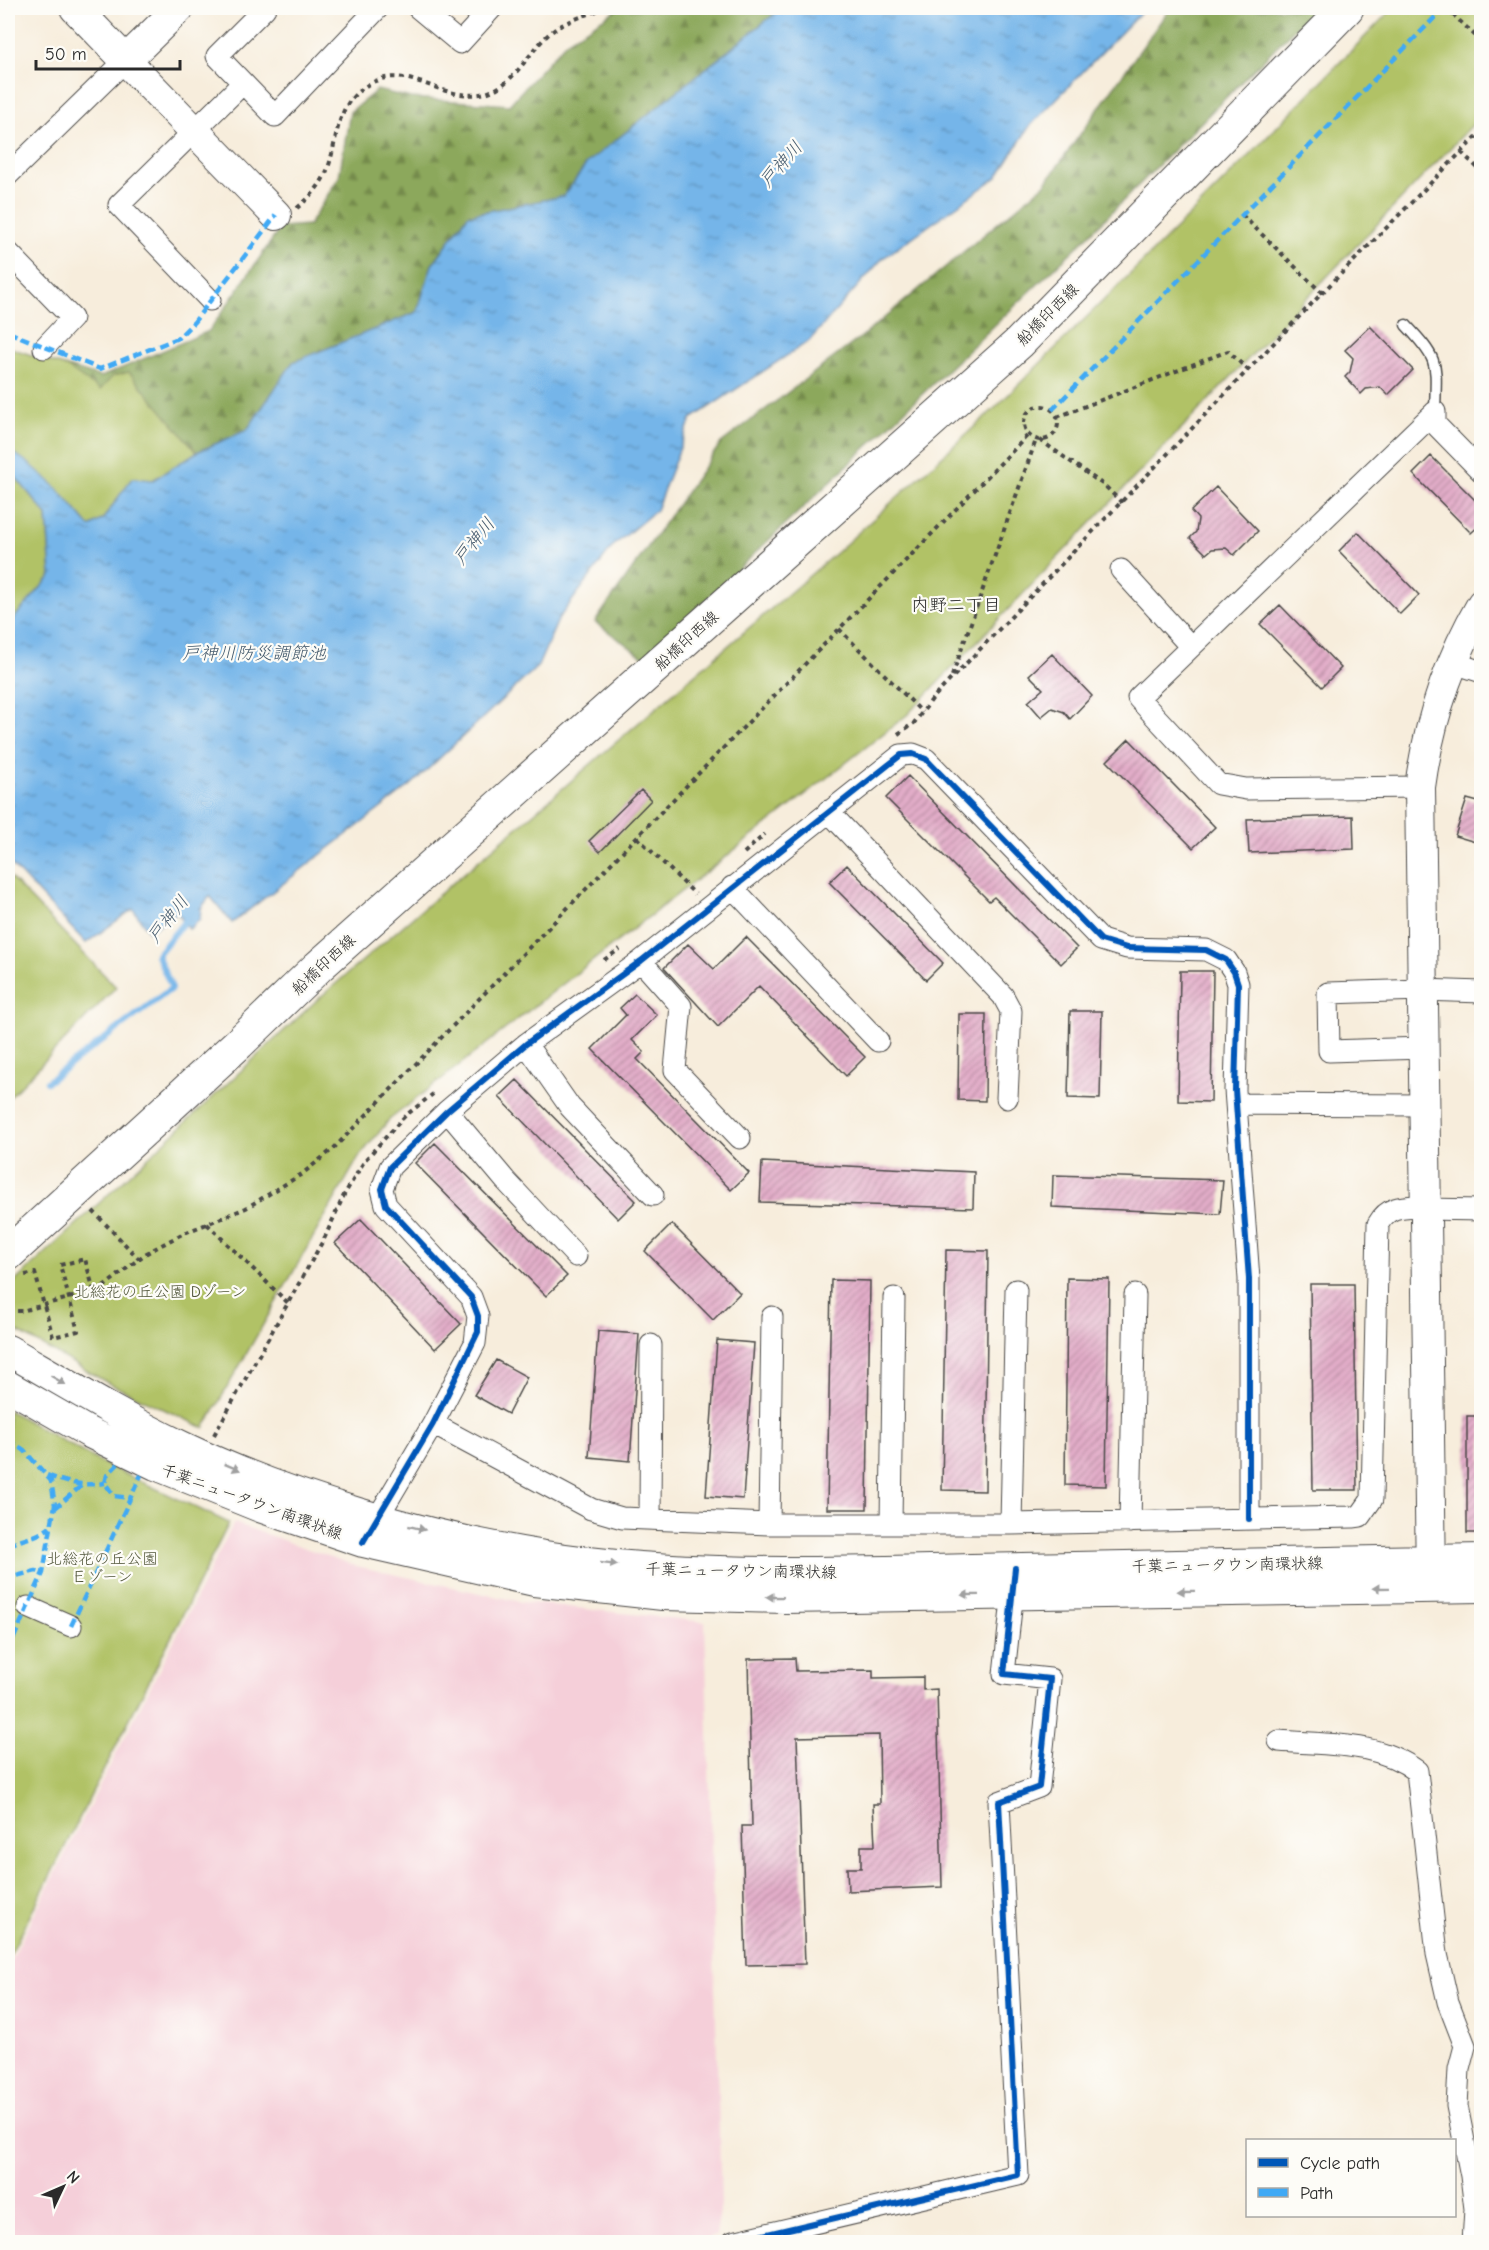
<svg xmlns="http://www.w3.org/2000/svg" width="1489" height="2250" viewBox="0 0 1489 2250" font-family="'Comic Neue','Klee One',sans-serif">
  <defs>
    <pattern id="forest-firs" width="22" height="20" patternUnits="userSpaceOnUse" patternTransform="scale(1.5)"><rect width="22" height="20" fill="#8ca85b"/><path d="M5 1l3.5 6h-7zM16 11l3.5 6h-7z" fill="#73894b"/></pattern>
    <pattern id="water-ripples" width="26" height="14" patternUnits="userSpaceOnUse" patternTransform="scale(1.5)"><rect width="26" height="14" fill="#75b5e9"/><path d="M2 4q2-2 4 0t4 0M15 11q2-2 4 0t4 0" fill="none" stroke="#6093bd"/></pattern>
    <pattern id="building-hatch" width="6" height="6" patternUnits="userSpaceOnUse" patternTransform="scale(1.5)"><rect width="6" height="6" fill="#e3adc9"/><path d="M-1 1l2-2M0 6l6-6M5 7l2-2" fill="none" stroke="#b88da3"/></pattern>
  </defs>
  <rect width="100%" height="100%" fill="#fdfcf7"/>
  <filter id="ink" filterUnits="userSpaceOnUse"><feTurbulence type="fractalNoise" baseFrequency=".0167" numOctaves="2"/><feDisplacementMap in="SourceGraphic" scale="12" xChannelSelector="R" yChannelSelector="G"/><feConvolveMatrix kernelMatrix="1 2 1 2 8 2 1 2 1" color-interpolation-filters="sRGB"/></filter>
  <filter id="wash" filterUnits="userSpaceOnUse"><feTurbulence type="fractalNoise" baseFrequency=".008" numOctaves="4" result="noise"/><feDisplacementMap in="SourceGraphic" scale="24" xChannelSelector="R" yChannelSelector="G"/><feGaussianBlur stdDeviation="1.35" result="paint"/><feColorMatrix in="noise" values="0 0 0 0 0 0 0 0 0 0 0 0 0 0 0 0 0 1.4 0 .05"/><feComposite in="paint" operator="in"/></filter>
  <g filter="url(#wash)">
    <rect width="100%" height="100%" fill="#f7eddc"/>
    <path fill="#f5cfd9" d="M234 1523 356 1566 521 1602 705 1622 721 2204 716 2236 696 2242H8V1966Z"/>
    <path fill="url(#forest-firs)" stroke="#5c6a43" stroke-width="1.5" d="M619 8 782 9 587 163 564 197 468 215 432 265 417 312 293 362 247 430 197 452 90 527 30 464 8 449V349L101 377 209 331 281 227 309 225 339 177 350 112 377 90 411 98 509 105 566 42Z
      M1170 8H1315L1080 244 645 658 595 622 721 443 865 334 1045 184Z"/>
    <path fill="#b1c266" stroke="#6e7648" stroke-width="1.5" d="M1393 8H1481V116L907 715 389 1120 359 1157 204 1428 108 1383 8 1326V1288L318 999 837 552 995 408 1230 175Z
      M8 347 66 367 100 390 113 376 129 372 197 452 153 480 132 479 103 519 90 527C65 497 41 471 8 449Z
      M8 468 47 515 51 576 8 625Z
      M8 875 116 987 8 1099Z
      M8 1410 102 1463 229 1523 8 1959Z"/>
    <path fill="url(#water-ripples)" stroke="#50708a" stroke-width="1.5" d="M782 8H1145L1029 127 997 177 882 259 809 341 691 419 656 510 613 546 559 618 538 666 411 785 232 923 210 896 201 908 200 919 189 929 177 912 149 932 133 909 86 943 8 861V625L51 576 47 515 8 468V449L30 464 57 488 90 527 103 519 132 478 153 480 197 452 247 430 293 362 417 312 432 265 468 215 564 196 587 163Z"/>
    <g fill="none" stroke-linecap="round" stroke-linejoin="round">
      <path stroke="#75b5e9" stroke-width="6" d="M47 1082 172 988 157 955 188 917"/>
    </g>
    <g id="blocks">
      <path fill="url(#building-hatch)" d="M1370 326 1413 370 1388 395 1380 387 1366 389 1361 394 1345 377 1350 372 1353 358 1345 350Z
        M1431 456 1482 507V523L1471 533 1413 474Z
        M1216 487 1258 531 1234 555 1226 548 1212 549 1206 554 1190 538 1196 532 1198 519 1191 511Z
        M1358 532 1419 595 1400 614 1339 551Z
        M1280 605 1341 668 1322 687 1260 624Z
        M1052 654 1092 696 1070 719 1064 712 1052 708 1041 717 1028 702 1043 689 1029 675Z
        M1129 739 1215 827 1193 848 1107 761Z
        M908 776 1077 948 1061 964 994 897 989 901 886 798Z
        M641 790 651 800 600 852 589 841Z
        M1467 799 1482 803V844L1455 836Z
        M1353 816 1354 849 1249 853 1247 819Z
        M847 865 943 963 926 980 829 882Z
        M746 937 865 1057 846 1076 759 986 718 1027 664 968 688 944 714 969Z
        M1180 971H1213L1211 1102 1178 1101Z
        M635 994 657 1015 632 1040 644 1052 637 1059 749 1173 731 1190 592 1049 626 1015 620 1008Z
        M1070 1011H1102L1100 1099 1068 1098Z
        M959 1014H986L985 1101 958 1100Z
        M517 1080 636 1201 618 1219 499 1097Z
        M435 1143 567 1276 546 1296 415 1163Z
        M762 1162 974 1172 973 1208 760 1202Z
        M1053 1175 1223 1180 1220 1214 1052 1207Z
        M361 1219 461 1324 435 1349 335 1243Z
        M672 1224 740 1293 713 1320 645 1251Z
        M946 1250 988 1251 985 1491 942 1490Z
        M1067 1278 1109 1279 1106 1486 1065 1485Z
        M831 1280 870 1281 867 1509H827Z
        M1310 1284H1354L1357 1490H1313Z
        M598 1331 639 1334 630 1461 589 1457Z
        M717 1340 754 1343 743 1499 706 1496Z
        M496 1360 527 1377 508 1414 474 1395Z
        M1467 1416H1482V1533H1467Z
        M795 1658 796 1671 873 1670V1678L923 1677V1690L937 1689 942 1887 848 1891 847 1868H861V1846H875L873 1804H880L879 1735 797 1737 805 1964 746 1965 742 1826H752L748 1659Z"/>
    </g>
  </g>
  <g filter="url(#ink)">
    <use href="#blocks" fill-opacity="0" stroke="#4a4846" stroke-width="1.5"/>
    <g fill="none" stroke-linecap="round" stroke-linejoin="round">
      <g stroke="#4a4846" stroke-width="13">
        <path id="lane" d="M1406 325C1441 362 1436 363 1435 412"/>
      </g>
      <g stroke="#4a4846" stroke-width="23">
        <path id="street" d="M265 8 217 56 275 116 378 8
          M418 8 460 43 492 8
          M8 175 126 60
          M8 252 72 318 44 348
          M210 300 119 205 243 83
          M1435 412V424L1482 472
          M1121 570 1191 647 1138 698 1218 784 1246 789 1420 787
          M1191 647 1435 412
          M1451 662 1482 672
          M828 811 1003 996 1011 1011 1007 1098
          M732 887 878 1041
          M641 961 681 1006 675 1070 740 1138
          M526 1044 570 1107 653 1195
          M1423 1048 1329 1051 1328 993 1422 990 1482 992
          M1236 1104 1424 1105
          M447 1111 505 1180 576 1256
          M1425 1209 1482 1210
          M433 1424 591 1509 622 1518 769 1524H1011L1353 1517 1360 1516 1372 1499 1378 1224C1389 1204 1405 1207 1425 1206
          M650 1519 651 1345
          M1130 1522 1135 1295
          M769 1524 772 1317
          M891 1524 894 1298
          M1011 1524 1016 1290
          M371 1529 433 1424 475 1343 478 1316 471 1297 386 1205 382 1189 390 1167 447 1111 526 1044 641 961 901 755 913 754 926 759 1101 940 1127 948 1206 950 1226 960 1234 972 1238 984 1235 1090 1249 1279V1519
          M28 1607 71 1626
          M1279 1741C1327 1745 1377 1741 1417 1771L1437 1954 1448 2002 1465 2046 1459 2069 1457 2106 1471 2176 1475 2209 1473 2242
          M733 2242 1018 2175 999 1802 1039 1787 1050 1679 1004 1674 1014 1581"/>
      </g>
      <g stroke="#4a4846" stroke-width="32">
        <path id="secondary" d="M75 8 276 215
          M126 60 179 8
          M8 1350C65 1383 121 1417 181 1446 290 1498 426 1537 545 1556 686 1578 828 1572 971 1569 1141 1566 1311 1562 1482 1559
          M8 1386 88 1432 156 1465 260 1507 363 1542 534 1581 663 1595 785 1598 1482 1587
          M1431 1579 1420 787C1429 721 1448 662 1482 604"/>
      </g>
      <g stroke="#4a4846" stroke-width="35">
        <path id="primary" d="M8 1254 239 1043 318 967 1019 343 1347 8"/>
      </g>
      <path stroke="#4a4846" stroke-width="4" stroke-dasharray="4.5 4.5" stroke-linecap="butt" d="M1446 8 1482 42
        M1461 152 1482 172
        M297 208C312 196 323 183 329 165 338 136 336 107 363 88 404 58 437 101 480 94 515 89 528 49 554 30 568 20 588 15 604 8
        M1242 215 1322 293
        M1024 423a17 17 0 1 1 34 0a17 17 0 1 1-34 0Z
        M1057 417 1228 351 1249 371
        M1040 440 1105 486 1122 503
        M839 629 922 712
        M952 676 1036 440
        M898 734 914 723 933 698 1322 293 1482 131
        M637 837 695 894
        M744 853 765 834
        M604 960 620 949
        M93 1211 139 1259
        M207 1224 288 1303
        M25 1275 35 1273 53 1337 78 1331 60 1265 85 1259 94 1291
        M8 1311H22L101 1289 145 1254 182 1234 246 1208 302 1174 333 1149 1029 434
        M214 1435 325 1237 344 1195 365 1160 405 1116 433 1094"/>
      <use href="#lane" stroke="#fff" stroke-width="10"/>
      <use href="#street" stroke="#fff" stroke-width="21"/>
      <use href="#secondary" stroke="#fff" stroke-width="30"/>
      <use href="#primary" stroke="#fff" stroke-width="33"/>
      <path stroke="#3fa9f5" stroke-width="4.5" stroke-dasharray="9 4.5" stroke-linecap="butt" d="M8 332 100 369 178 338 194 322 276 215
        M1052 410 1444 8
        M8 1440 24 1450 51 1481 55 1505 43 1573 8 1651
        M118 1464 107 1475 105 1483 114 1496 130 1498
        M47 1475C68 1484 83 1486 105 1483
        M54 1509 81 1486
        M8 1546C22 1538 37 1538 50 1527
        M8 1566 16 1576 36 1571 43 1573
        M71 1626 141 1475"/>
      <g stroke="#fdfcf7" stroke-width="10">
        <path id="cycleway" d="M363 1542 433 1424 478 1332V1316L471 1297 386 1205 382 1189 390 1167 447 1111 526 1044 641 961 901 755 913 754 926 759 1101 940 1127 948 1206 950 1226 960 1234 972 1238 984 1235 1090 1249 1279V1519
          M733 2242 1018 2175 999 1802 1039 1787 1050 1679 1004 1674 1015 1568"/>
      </g>
      <use href="#cycleway" stroke="#0057b8" stroke-width="6"/>
    </g>
    <defs><path id="oneway-solid" d="M-6-.8H1V-3.2L6.5 0L1 3.2V.8H-6Z" transform="scale(1.5)"/></defs>
    <g fill="#a0a0a0">
      <use href="#oneway-solid" transform="translate(58 1380) rotate(30)"/>
      <use href="#oneway-solid" transform="translate(232 1467) rotate(22)"/>
      <use href="#oneway-solid" transform="translate(417 1528) rotate(14)"/>
      <use href="#oneway-solid" transform="translate(609 1564) rotate(7)"/>
      <use href="#oneway-solid" transform="translate(1381 1588) rotate(179)"/>
      <use href="#oneway-solid" transform="translate(1186 1591) rotate(179)"/>
      <use href="#oneway-solid" transform="translate(970 1595) rotate(179)"/>
      <use href="#oneway-solid" transform="translate(775 1597) rotate(-179)"/>
    </g>
  </g>
  <g text-anchor="middle" stroke-width="4.5" stroke-linejoin="round" paint-order="stroke">
    <g font-size="16" fill="#2b2b2b" stroke="#fdfcf7">
      <text transform="translate(1047 314) rotate(-45)" y="6">船橋印西線</text>
      <text transform="translate(686 640) rotate(-42)" y="6">船橋印西線</text>
      <text transform="translate(323 964) rotate(-43)" y="6">船橋印西線</text>
      <text transform="translate(252 1501) rotate(20)" y="6">千葉ニュータウン南環状線</text>
      <text transform="translate(1227 1564) rotate(-1)" y="6">千葉ニュータウン南環状線</text>
      <text transform="translate(741 1570) rotate(1)" y="6">千葉ニュータウン南環状線</text>
    </g>
    <g font-size="16" fill="#53583d" stroke="#fdfcf7">
      <text x="160" y="1297">北総花の丘公園 Dゾーン</text>
      <text x="102" y="1564">北総花の丘公園<tspan x="102" dy="18">Ｅゾーン</tspan></text>
    </g>
    <g font-size="18" font-style="italic" fill="#455b6e" stroke="#fdfcf7">
      <text transform="translate(781 164) rotate(-49)" y="6">戸神川</text>
      <text transform="translate(474 541) rotate(-51)" y="6">戸神川</text>
      <text x="254" y="659">戸神川防災調節池</text>
      <text transform="translate(168 919) rotate(-52)" y="6">戸神川</text>
    </g>
    <g font-size="18" fill="#2b2b2b" stroke="#fdfcf7">
      <text x="956" y="611">内野二丁目</text>
    </g>
  </g>
  <rect width="1489" height="2250" fill="none" stroke="#fdfcf7" stroke-width="30"/>
  <rect x="1246" y="2139" width="210" height="78" fill="#fdfcf7" stroke="#a9a8a5" stroke-width="1.5"/>
  <rect x="1258" y="2158" width="30" height="9" fill="#0057b8" stroke="#a9a8a5" stroke-width="1.5"/>
  <text x="1300" y="2169" font-size="18" fill="#2b2b2b">Cycle path</text>
  <rect x="1258" y="2188" width="30" height="9" fill="#3fa9f5" stroke="#a9a8a5" stroke-width="1.5"/>
  <text x="1300" y="2199" font-size="18" fill="#2b2b2b">Path</text>
  <g transform="translate(63 2187) rotate(46)" stroke="#fdfcf7" stroke-width="4.5" paint-order="stroke">
  <path d="M0-4.5L10 22L0 15L-10 22Z" fill="#2b2b2b"/>
  <text y="-9" font-size="16" font-weight="bold" text-anchor="middle" fill="#2b2b2b">N</text>
  </g>
  <path d="M36 60v9h144v-9" fill="none" stroke="#2b2b2b" stroke-width="3"/>
  <text x="45" y="60" font-size="18" fill="#2b2b2b" stroke="#fdfcf7" stroke-width="4.5" paint-order="stroke">50 m</text>
</svg>
